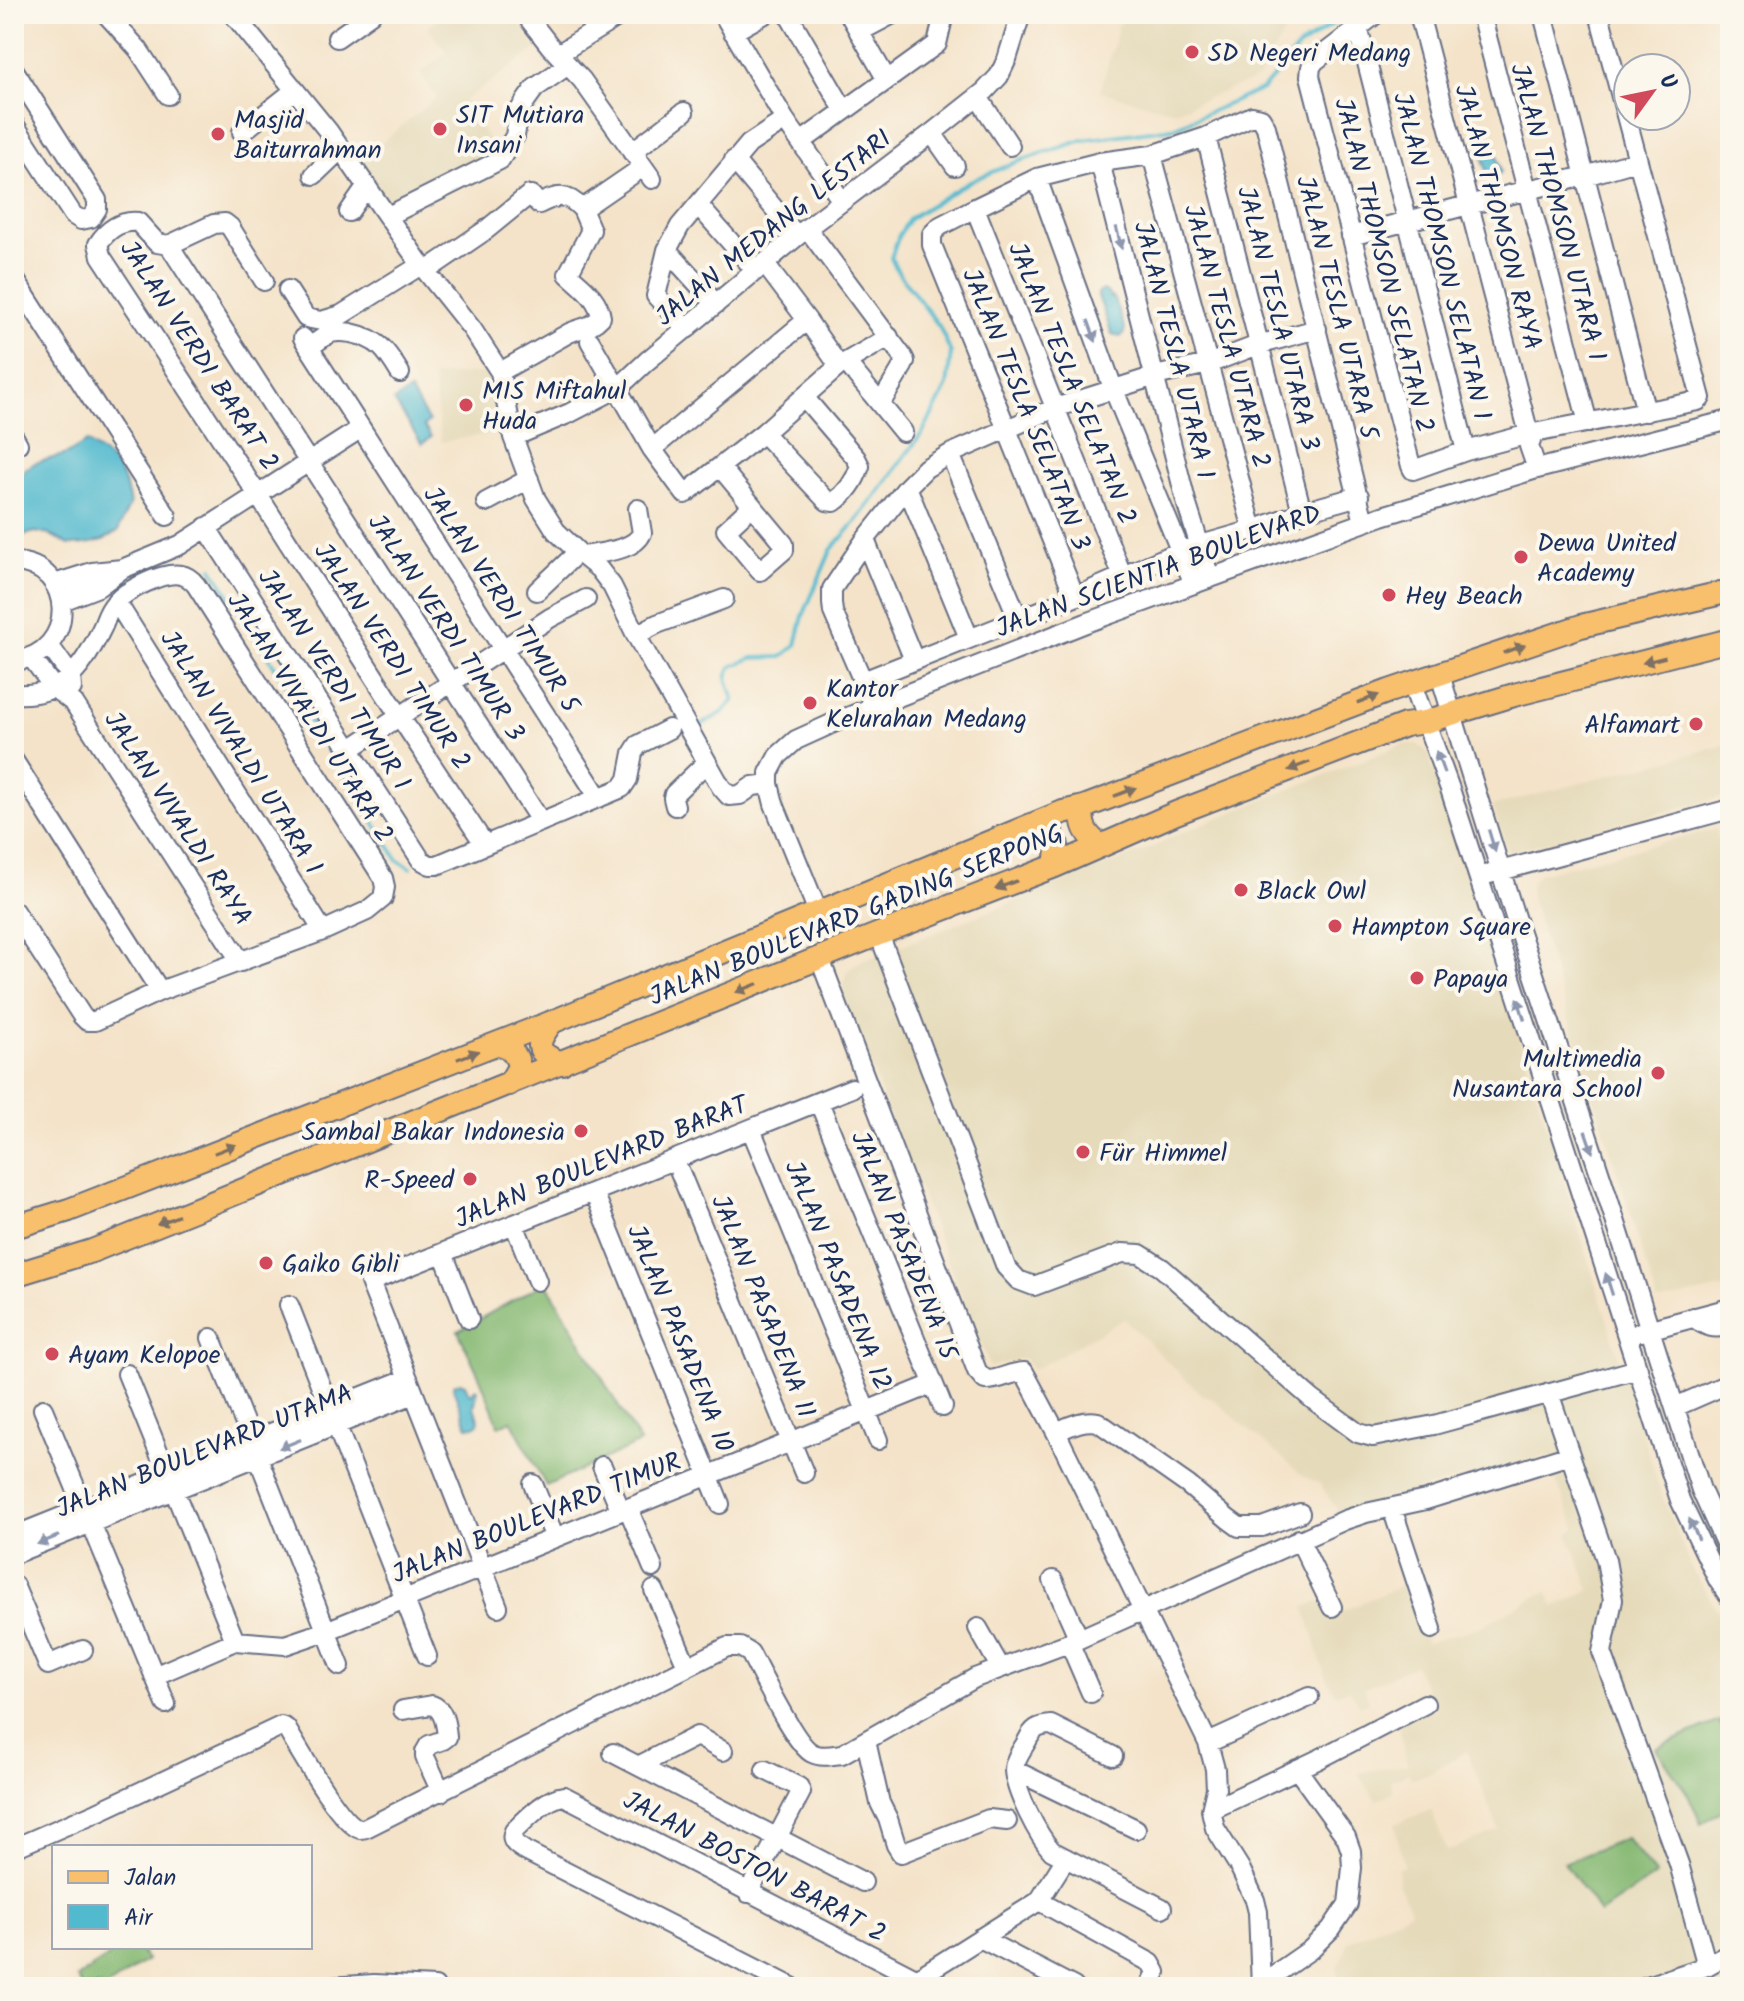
<svg xmlns="http://www.w3.org/2000/svg" width="1744" height="2001" viewBox="0 0 1744 2001" font-family="Kalam,sans-serif">
  <rect width="100%" height="100%" fill="#fbf7ec"/>
  <filter id="ink" filterUnits="userSpaceOnUse"><feTurbulence type="fractalNoise" baseFrequency=".0125" numOctaves="2"/><feDisplacementMap in="SourceGraphic" scale="16" xChannelSelector="R" yChannelSelector="G"/><feConvolveMatrix kernelMatrix="1 2 1 2 8 2 1 2 1" color-interpolation-filters="sRGB"/></filter>
  <filter id="wash" filterUnits="userSpaceOnUse"><feTurbulence type="fractalNoise" baseFrequency=".006" numOctaves="4" result="noise"/><feDisplacementMap in="SourceGraphic" scale="32" xChannelSelector="R" yChannelSelector="G"/><feGaussianBlur stdDeviation="1.8" result="paint"/><feColorMatrix in="noise" values="0 0 0 0 0 0 0 0 0 0 0 0 0 0 0 0 0 1.4 0 .05"/><feComposite in="paint" operator="in"/></filter>
  <g filter="url(#wash)">
    <rect width="100%" height="100%" fill="#f4e3c9"/>
    <path fill="#e5daba" d="M445 14H512L537 48 464 101 500 158 394 218 357 163 437 97 420 73 447 53 427 27Z
      M1122 14H1247L1288 26 1258 78 1175 111 1100 92Z
      M491 372 499 432 441 442 433 377Z
      M1404 744H1417L1428 753 1507 999 1661 1493 1691 1567 1730 1631V1987H1340L1337 1966 1342 1960 1346 1951 1347 1942 1411 1912 1398 1883V1868L1404 1866 1395 1824 1431 1810 1447 1851 1499 1830 1467 1751 1427 1774 1412 1779 1408 1773 1391 1780 1393 1793 1376 1800 1358 1773 1407 1765 1398 1721 1436 1709 1415 1665 1364 1688 1369 1702 1360 1706 1349 1688 1336 1695 1325 1676 1305 1607 1321 1601 1328 1617 1411 1582 1426 1643 1480 1627 1547 1591 1554 1607 1590 1590 1568 1534 1576 1528 1551 1469 1550 1455 1338 1511 1319 1483 1303 1476 1214 1400 1202 1395 1124 1319 1033 1370 1024 1358 990 1367 842 994 846 972 860 962 1161 844 1170 837Z
      M1730 744V795L1508 852 1492 806Z
      M1716 829 1730 883V1286L1658 1302 1530 894 1531 883 1539 874Z"/>
    <path fill="#86b973" stroke="#507468" stroke-width="2" d="M546 1282 640 1443 546 1486 511 1420 499 1426 480 1378 458 1331Z
      M1719 1721 1730 1740V1805L1701 1824 1689 1796 1656 1748Z
      M1626 1838 1656 1875 1600 1913 1564 1863Z
      M124 1947H138L147 1960 107 1987H83L77 1978Z"/>
    <path fill="#52bacf" stroke="#367496" stroke-width="2" d="M1484 130 1487 132 1489 139H1493L1501 172 1495 179 1487 175 1478 136V133Z
      M1103 290 1108 293 1110 298 1113 297 1125 329 1123 335 1120 337 1112 334 1098 296V293Z
      M410 391 429 422 424 426 431 437 422 444 394 401Z
      M87 442 110 459 119 470 126 487 130 503 118 531 103 540 87 544 69 545 49 534 35 532 14 538V486L20 481 24 470 35 463 67 454Z
      M460 1382 465 1384 469 1393 472 1394 475 1389 478 1390 474 1407 479 1421 477 1425 468 1427 453 1388 454 1385Z"/>
    <g fill="none" stroke-linecap="round" stroke-linejoin="round">
      <path stroke="#52bacf" stroke-width="4" d="M212 568 398 860 411 868
        M697 727 722 713 734 700 727 678 731 667 752 658 782 657 796 645 803 616 831 550 860 517 923 432 947 386 951 353 939 326 898 272 891 258 899 235 910 218 970 181 1017 162 1083 140 1173 128 1263 89 1299 47 1347 14"/>
    </g>
  </g>
  <g filter="url(#ink)">
    <g fill="none" stroke-linecap="round" stroke-linejoin="round">
      <g stroke="#676e83" stroke-width="22">
        <path id="minor" d="M106 14 138 49 168 95
          M233 14 329 132 421 265 472 329 500 372 513 437 536 499 556 531 578 552 599 569 612 586 636 635 721 787 729 796 740 795 753 786 769 784
          M525 14 550 46 582 80 652 179
          M723 14 785 120 842 201
          M788 14 844 110
          M849 14 887 80
          M1376 14 1315 61 1311 67 1310 76 1411 466 1413 470 1466 451 1529 434 1698 401 1701 398 1599 14
          M1419 14 1529 434 1531 441 1529 446 1537 469
          M1481 14 1588 423
          M1543 14 1646 412
          M1358 27 1466 451
          M733 32 765 14
          M859 32 893 14
          M337 38 371 14
          M558 54 622 14
          M14 70 97 200V209L91 218 81 220 73 215 14 124
          M978 97 1010 146
          M242 132 295 90
          M932 133 955 166
          M1206 137 1302 512
          M801 142 937 44 944 14
          M632 152 684 112
          M1152 155 1253 530
          M734 160 797 236
          M1100 162 1187 505 1210 578
          M314 175 341 149
          M1037 178 1113 388 1194 584
          M698 205 756 271
          M975 208 1123 577
          M349 212 367 186
          M388 216 500 160 515 136 519 111 527 99 535 88 568 65
          M807 228 903 357 905 361 903 366 881 403
          M1351 236 1468 205 1585 176 1637 161
          M169 245 157 243 138 222C121 220 107 230 98 244L101 256 258 495 400 717 485 845
          M169 245 541 822
          M169 245 214 224 225 223 230 227 264 281
          M667 250 716 304
          M764 263 807 320 839 366
          M426 271 486 230 529 195H531L539 204C558 195 566 192 582 209
          M14 278 167 516
          M288 290 306 318 321 321 341 315 421 265
          M687 329 656 296 667 250 680 226 749 144 785 120
          M303 338 599 798
          M590 341 652 449 685 494 763 433 839 366 889 337
          M309 347C316 343 324 336 331 333 338 331 345 332 351 333 379 339 386 350 400 373
          M846 362 903 432
          M500 372 569 333C582 327 591 328 601 317 598 297 582 287 568 274L591 230 582 209 643 167
          M763 433 827 501 834 502C847 493 855 481 860 466L856 458 804 397
          M14 437 18 444
          M513 437 570 413 618 388 647 361 807 228 932 133 985 91 999 76 1007 59 1021 14
          M652 449 807 320
          M950 454 1018 618
          M720 467 784 544V550L760 571 726 530 752 506
          M907 487 969 638
          M486 502 529 479
          M206 527 421 860 430 865H437L622 788 628 779 633 753 638 745 669 729
          M865 540 914 660
          M584 556C602 552 634 551 642 533L638 509
          M14 562C76 564 79 654 14 661
          M122 569 180 545 360 429
          M54 584 92 572 122 569 98 587 62 601
          M537 591 578 552
          M1075 597 932 245V234L940 226 975 208 1037 178 1100 162 1152 155 1206 137 1252 116 1261 118 1266 127 1364 522
          M116 601 323 931
          M636 635 657 624 724 599
          M49 645 71 676 72 688
          M31 657 54 688 74 703 241 962
          M1440 675 1515 917 1608 1198 1701 1490 1730 1554
          M863 681 1075 597 1180 551 1253 530 1302 512 1359 496
          M1412 684 1450 789 1482 888 1680 1500 1718 1580 1730 1598
          M14 694C62 697 82 670 101 630 106 621 107 611 115 603 126 590 164 571 181 575 188 576 192 580 196 585L383 878 385 887 383 898 367 911 323 931 160 991 95 1021H87L82 1016 14 911
          M874 707 833 612 832 603V589L865 540 907 487 926 468 950 454 1055 408 1155 376 1208 364 1258 345 1317 329
          M350 749 550 618 586 599
          M14 761 160 991
          M675 806 673 798 674 794 707 762
          M1489 874 1730 809
          M818 912 774 804 769 784V773L778 756 796 740 840 720 1086 623 1382 516 1537 469 1730 420
          M879 934 1006 1267 1018 1280 1034 1286 1122 1253 1140 1254 1162 1268 1312 1399 1358 1433 1373 1437 1434 1425 1638 1369
          M820 959 977 1371 985 1380C999 1381 1010 1372 1024 1372L1056 1432 1208 1743 1215 1769 1216 1789 1211 1810 1215 1828 1240 1868 1255 1900 1258 1912 1261 1987
          M819 1102 943 1407
          M751 1129 878 1440
          M675 1160 804 1473
          M594 1192 720 1504
          M514 1224 537 1281
          M443 1253 469 1319
          M289 1305 427 1656
          M1693 1317C1706 1328 1714 1329 1730 1326
          M1640 1332 1730 1308
          M211 1338 340 1666
          M127 1374 235 1641
          M1549 1393 1606 1560 1613 1600 1602 1652 1679 1864 1707 1966
          M1675 1407 1730 1383
          M43 1409 84 1508
          M1056 1432C1070 1426 1083 1419 1098 1422L1188 1485 1228 1519 1239 1527H1262L1300 1513
          M602 1466 621 1511
          M533 1484 555 1538
          M628 1508 653 1568
          M1392 1508 1432 1629
          M91 1523 166 1704
          M14 1536 408 1378
          M1299 1539 1332 1607
          M14 1554 414 1394
          M1053 1580 1079 1639
          M14 1585 48 1665 83 1650
          M654 1590 687 1666
          M498 1607 370 1282 852 1088
          M978 1628 1000 1667
          M1069 1642 1091 1693
          M154 1676 235 1641 285 1645 326 1631 933 1384
          M403 1710 432 1705C444 1709 446 1725 447 1737L443 1740 429 1745 425 1752V1757L441 1792
          M866 1741 880 1803 888 1819 896 1845 901 1853 989 1819 1007 1821
          M1208 1743 1309 1697
          M613 1753 863 1882
          M1113 1756 1051 1725C1037 1726 1033 1729 1027 1741 1022 1750 1014 1760 1014 1770 1015 1791 1038 1836 1052 1851L1162 1908
          M638 1766 697 1736 723 1751
          M1014 1770 1136 1829
          M1211 1810 1319 1759 1425 1704
          M14 1848 97 1812 281 1726 286 1728C297 1746 341 1825 360 1829 362 1829 364 1829 366 1828L727 1647H740L750 1653C761 1673 795 1745 812 1753 821 1758 833 1755 842 1754L975 1678 1079 1639 1345 1520 1366 1513 1426 1500 1570 1455
          M748 1893 801 1792 799 1787 765 1770
          M1039 1901 1151 1963 1156 1972 1149 1987
          M980 1938 1074 1987
          M1261 1984 1310 1950 1331 1929 1348 1904 1352 1868 1351 1851 1346 1837 1297 1769
          M331 1987 374 1984 435 1987
          M792 1987 525 1851C517 1845 509 1842 514 1831 527 1818 546 1798 564 1796L933 1987
          M912 1987 916 1979 1039 1901 1066 1858
          M1644 1987 1707 1966 1730 1953"/>
      </g>
      <g stroke="#676e83" stroke-width="26">
        <path id="major" d="M1084 807C1079 825 1087 836 1101 846
          M1039 823C1057 834 1061 847 1055 866
          M552 1022C535 1044 534 1053 562 1063
          M499 1043C511 1049 517 1054 519 1067L509 1084
          M14 1227 69 1210 552 1022 1063 812 1084 807 1389 691 1581 626 1730 591
          M14 1275 92 1251 879 934 1055 866 1176 813 1405 725 1425 722 1514 695 1730 640"/>
      </g>
      <use href="#minor" stroke="#fff" stroke-width="18"/>
      <use href="#major" stroke="#f8bf6c" stroke-width="22"/>
    </g>
    <defs><path id="oneway-solid" d="M-6-.8H1V-3.2L6.5 0L1 3.2V.8H-6Z" transform="scale(2)"/></defs>
    <g fill="#8d97ae">
      <use href="#oneway-solid" transform="translate(1119 238) rotate(76)"/>
      <use href="#oneway-solid" transform="translate(1092 331) rotate(70)"/>
      <use href="#oneway-solid" transform="translate(1440 762) rotate(-110)"/>
      <use href="#oneway-solid" transform="translate(1492 841) rotate(73)"/>
      <use href="#oneway-solid" transform="translate(1521 1009) rotate(-108)"/>
      <use href="#oneway-solid" transform="translate(1589 1142) rotate(71)"/>
      <use href="#oneway-solid" transform="translate(1609 1284) rotate(-108)"/>
      <use href="#oneway-solid" transform="translate(290 1444) rotate(158)"/>
      <use href="#oneway-solid" transform="translate(1694 1529) rotate(-115)"/>
      <use href="#oneway-solid" transform="translate(48 1540) rotate(158)"/>
    </g>
    <g fill="#7e7064">
      <use href="#oneway-solid" transform="translate(1514 649) rotate(-19)"/>
      <use href="#oneway-solid" transform="translate(1654 660) rotate(166)"/>
      <use href="#oneway-solid" transform="translate(1368 699) rotate(-20)"/>
      <use href="#oneway-solid" transform="translate(1299 766) rotate(159)"/>
      <use href="#oneway-solid" transform="translate(1125 792) rotate(-21)"/>
      <use href="#oneway-solid" transform="translate(1006 885) rotate(159)"/>
      <use href="#oneway-solid" transform="translate(747 988) rotate(158)"/>
      <use href="#oneway-solid" transform="translate(468 1055) rotate(-21)"/>
      <use href="#oneway-solid" transform="translate(225 1149) rotate(-21)"/>
      <use href="#oneway-solid" transform="translate(168 1220) rotate(158)"/>
    </g>
  </g>
  <g fill="#d1495b" stroke="#fbf7ec" stroke-width="3">
    <circle cx="1192" cy="52" r="8"/>
    <circle cx="440" cy="129" r="8"/>
    <circle cx="218" cy="134" r="8"/>
    <circle cx="466" cy="405" r="8"/>
    <circle cx="1521" cy="557" r="8"/>
    <circle cx="1389" cy="595" r="8"/>
    <circle cx="810" cy="703" r="8"/>
    <circle cx="1696" cy="724" r="8"/>
    <circle cx="1241" cy="890" r="8"/>
    <circle cx="1335" cy="926" r="8"/>
    <circle cx="1417" cy="978" r="8"/>
    <circle cx="1658" cy="1073" r="8"/>
    <circle cx="581" cy="1131" r="8"/>
    <circle cx="1083" cy="1152" r="8"/>
    <circle cx="470" cy="1179" r="8"/>
    <circle cx="266" cy="1263" r="8"/>
    <circle cx="52" cy="1354" r="8"/>
  </g>
  <g text-anchor="middle" stroke-width="8" stroke-linejoin="round" paint-order="stroke">
    <g font-size="26" fill="#1b2f5e" stroke="#fbf7ec" text-anchor="start">
      <text x="1208" y="61">SD Negeri Medang</text>
      <text x="456" y="123">SIT Mutiara<tspan x="456" dy="30">Insani</tspan></text>
      <text x="234" y="128">Masjid<tspan x="234" dy="30">Baiturrahman</tspan></text>
      <text x="482" y="399">MIS Miftahul<tspan x="482" dy="30">Huda</tspan></text>
      <text x="1537" y="551">Dewa United<tspan x="1537" dy="30">Academy</tspan></text>
      <text x="1405" y="604">Hey Beach</text>
      <text x="826" y="697">Kantor<tspan x="826" dy="30">Kelurahan Medang</tspan></text>
      <text x="1680" y="733" text-anchor="end">Alfamart</text>
      <text x="1257" y="899">Black Owl</text>
      <text x="1351" y="935">Hampton Square</text>
      <text x="1433" y="987">Papaya</text>
      <text x="1642" y="1067" text-anchor="end">Multimedia<tspan x="1642" dy="30">Nusantara School</tspan></text>
      <text x="565" y="1140" text-anchor="end">Sambal Bakar Indonesia</text>
      <text x="1099" y="1161">Für Himmel</text>
      <text x="454" y="1188" text-anchor="end">R-Speed</text>
      <text x="282" y="1272">Gaiko Gibli</text>
      <text x="68" y="1363">Ayam Kelopoe</text>
    </g>
    <g font-size="26" fill="#1b2f5e" stroke="#fbf7ec">
      <text transform="translate(1559 212) rotate(75)" y="9">JALAN THOMSON UTARA 1</text>
      <text transform="translate(1499 217) rotate(75)" y="9">JALAN THOMSON RAYA</text>
      <text transform="translate(773 227) rotate(-39)" y="9">JALAN MEDANG LESTARI</text>
      <text transform="translate(1443 256) rotate(76)" y="9">JALAN THOMSON SELATAN 1</text>
      <text transform="translate(1385 265) rotate(76)" y="9">JALAN THOMSON SELATAN 2</text>
      <text transform="translate(1338 307) rotate(76)" y="9">JALAN TESLA UTARA 5</text>
      <text transform="translate(1279 318) rotate(76)" y="9">JALAN TESLA UTARA 3</text>
      <text transform="translate(1228 336) rotate(75)" y="9">JALAN TESLA UTARA 2</text>
      <text transform="translate(1175 350) rotate(76)" y="9">JALAN TESLA UTARA 1</text>
      <text transform="translate(200 355) rotate(57)" y="9">JALAN VERDI BARAT 2</text>
      <text transform="translate(1073 383) rotate(68)" y="9">JALAN TESLA SELATAN 2</text>
      <text transform="translate(1027 409) rotate(68)" y="9">JALAN TESLA SELATAN 3</text>
      <text transform="translate(1158 570) rotate(-20)" y="9">JALAN SCIENTIA BOULEVARD</text>
      <text transform="translate(502 599) rotate(57)" y="9">JALAN VERDI TIMUR 5</text>
      <text transform="translate(447 627) rotate(57)" y="9">JALAN VERDI TIMUR 3</text>
      <text transform="translate(393 656) rotate(57)" y="9">JALAN VERDI TIMUR 2</text>
      <text transform="translate(335 679) rotate(57)" y="9">JALAN VERDI TIMUR 1</text>
      <text transform="translate(311 717) rotate(58)" y="9">JALAN VIVALDI UTARA 2</text>
      <text transform="translate(242 752) rotate(58)" y="9">JALAN VIVALDI UTARA 1</text>
      <text transform="translate(179 818) rotate(57)" y="9">JALAN VIVALDI RAYA</text>
      <text transform="translate(856 914) rotate(-22)" y="9">JALAN BOULEVARD GADING SERPONG</text>
      <text transform="translate(601 1161) rotate(-22)" y="9">JALAN BOULEVARD BARAT</text>
      <text transform="translate(905 1245) rotate(68)" y="9">JALAN PASADENA 15</text>
      <text transform="translate(839 1275) rotate(68)" y="9">JALAN PASADENA 12</text>
      <text transform="translate(764 1306) rotate(68)" y="9">JALAN PASADENA 11</text>
      <text transform="translate(681 1338) rotate(68)" y="9">JALAN PASADENA 10</text>
      <text transform="translate(204 1450) rotate(-22)" y="9">JALAN BOULEVARD UTAMA</text>
      <text transform="translate(536 1517) rotate(-22)" y="9">JALAN BOULEVARD TIMUR</text>
      <text transform="translate(755 1866) rotate(28)" y="9">JALAN BOSTON BARAT 2</text>
    </g>
  </g>
  <rect width="1744" height="2001" fill="none" stroke="#fbf7ec" stroke-width="48"/>
  <rect x="52" y="1845" width="260" height="104" fill="#fbf7ec" stroke="#a1a7b3" stroke-width="2"/>
  <rect x="68" y="1871" width="40" height="12" fill="#f8bf6c" stroke="#a1a7b3" stroke-width="2"/>
  <text x="124" y="1885" font-size="24" fill="#1b2f5e">Jalan</text>
  <rect x="68" y="1905" width="40" height="24" fill="#52bacf" stroke="#a1a7b3" stroke-width="2"/>
  <text x="124" y="1925" font-size="24" fill="#1b2f5e">Air</text>
  <g transform="translate(1652 92) rotate(57)"><circle r="38" fill="#fbf7ec" stroke="#a1a7b3" stroke-width="2"/>
  <path d="M0-6L14 30L0 20L-14 30Z" fill="#d1495b"/>
  <text y="-12" font-size="22" font-weight="bold" text-anchor="middle" fill="#1b2f5e">U</text>
  </g>
</svg>
